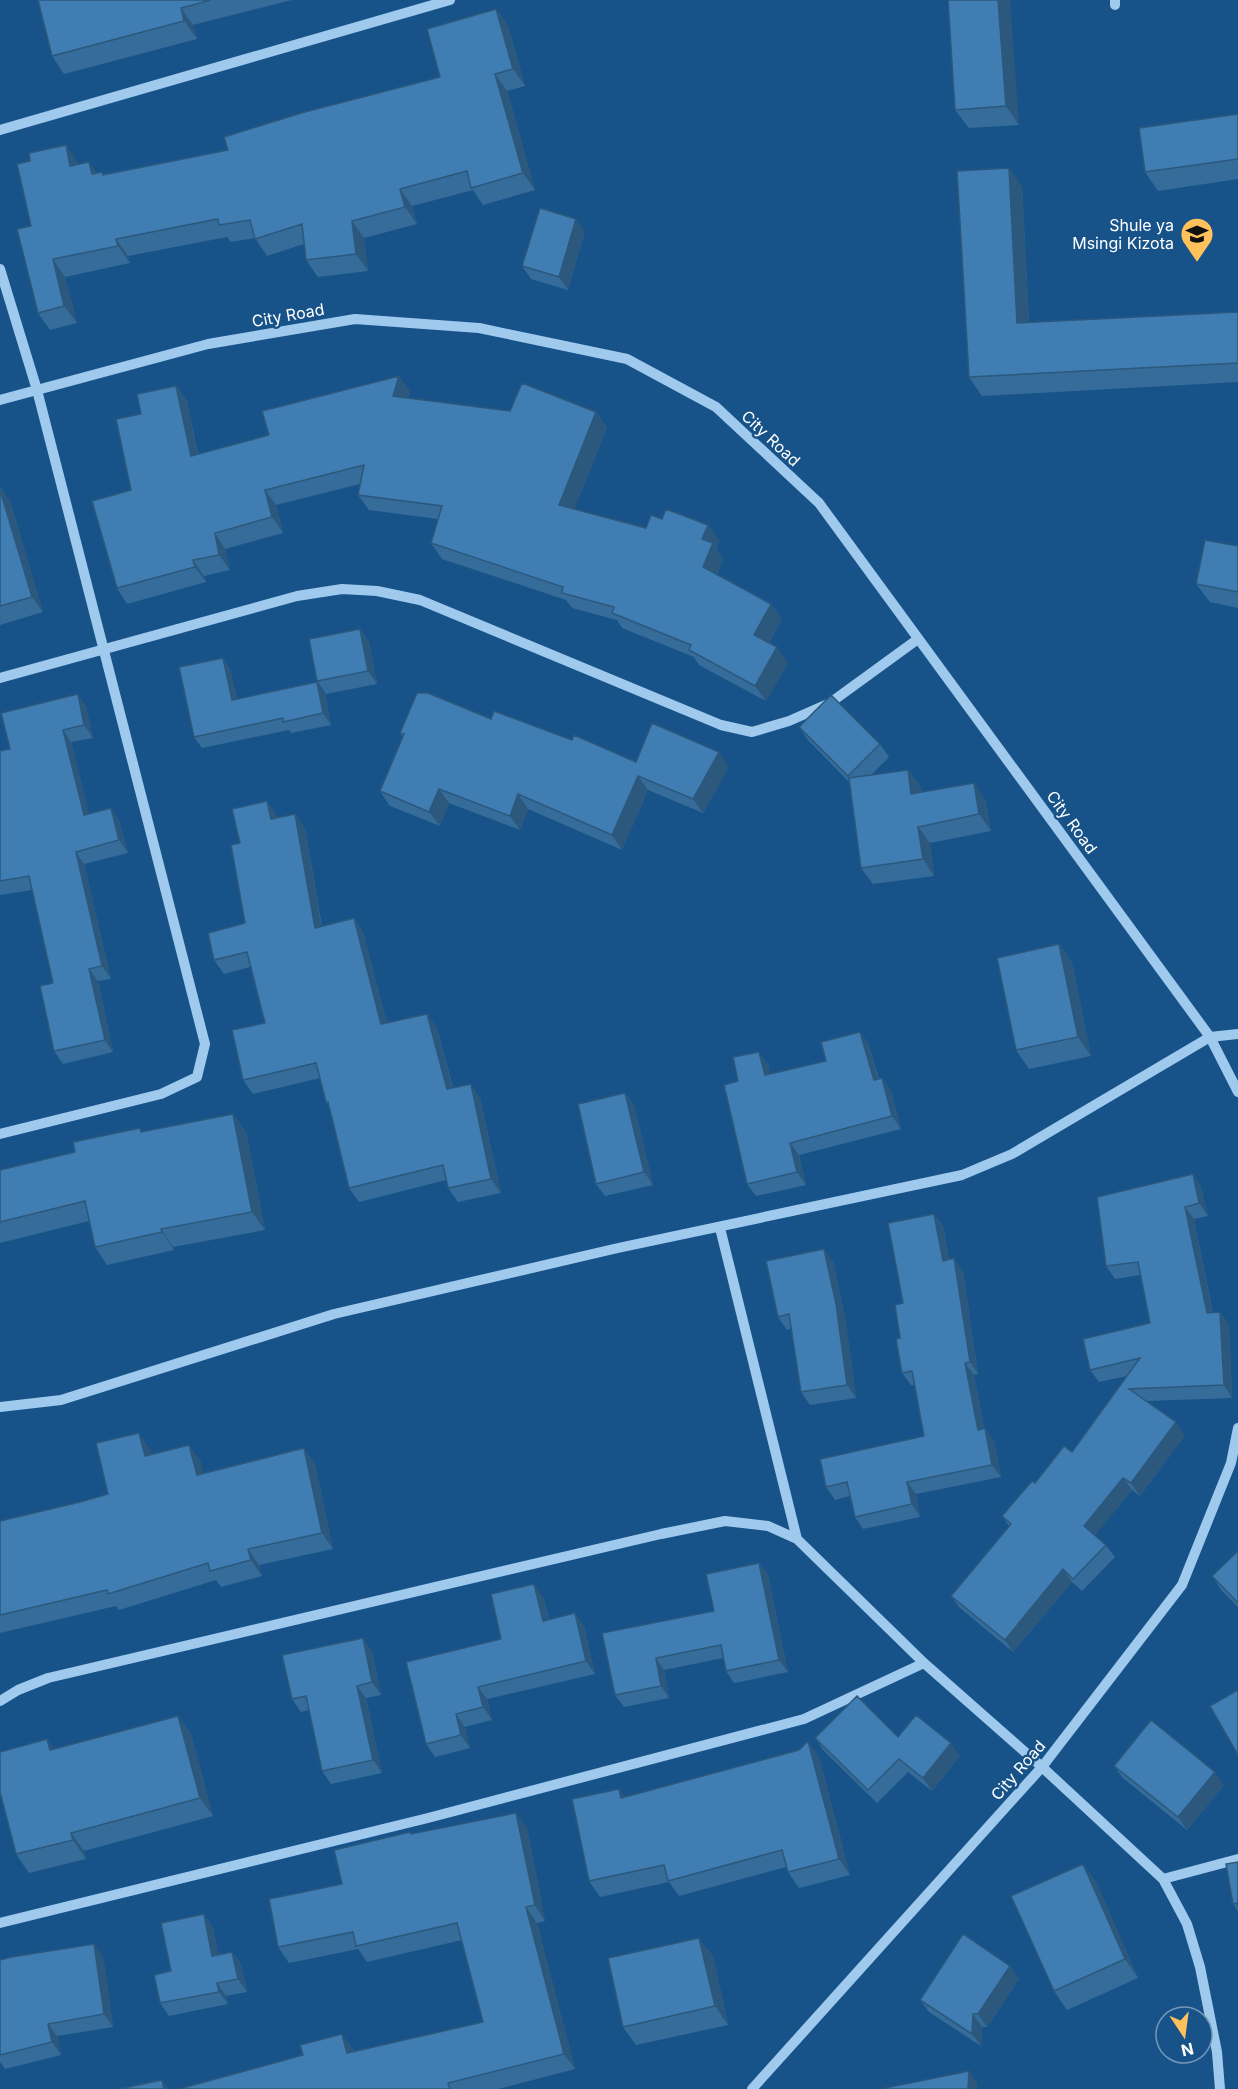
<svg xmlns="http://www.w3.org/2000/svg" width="1238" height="2089" viewBox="0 0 1238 2089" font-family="Inter,sans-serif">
  <rect width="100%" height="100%" fill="#175389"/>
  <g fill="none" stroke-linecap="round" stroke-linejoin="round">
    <path stroke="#9fcaee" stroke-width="10" d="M1115 5V0
      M0 130 450 0
      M0 269 37 390 205 1044 197 1077 161 1094 0 1134
      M0 400 208 344 355 319 479 328 627 359 716 407 819 503 1210 1037 1238 1092
      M0 678 297 596 342 589 377 591 420 600 721 725 752 732 789 721 830 703 918 639
      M720 1228 797 1539
      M0 1407 61 1400 334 1314 618 1248 962 1175 1012 1154 1210 1037 1238 1034
      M0 1701 18 1690 48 1678 661 1534 725 1521 768 1526 797 1539 924 1663 1042 1767 1163 1879 1187 1924 1200 1967 1217 2052 1220 2089
      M1163 1879 1238 1859
      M0 1923 428 1818 804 1719 924 1663
      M752 2089 1042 1767 1182 1585 1231 1463 1238 1428"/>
  </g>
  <path fill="#366c99" d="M38 0H292L193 25 197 39 64 74 52 56Z
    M948 0 1019 125 969 128 955 110Z
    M496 9 508 26 525 86 507 91 535 190 483 205 473 190 412 206 417 224 364 238 368 271 318 277 306 260 304 244 267 256 255 238 231 242 227 237 128 256 130 263 65 277 77 323 50 330 38 313 31 226 30 161 78 162V164L98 173 104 174 228 150 440 77Z
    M1238 114V179L1158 191 1145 172Z
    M1022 186 1029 323 1238 312V382L982 396 969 377Z
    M585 231 568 290 531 279 522 266Z
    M399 376 410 392 408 398 510 411 596 412 607 428 574 509 646 528 662 519 708 525 719 541 716 548 723 559 717 575 771 604 782 619 769 643 788 663 766 701 699 665 694 657 622 628 617 620 572 608 566 600 442 559 431 543 438 519 369 510 358 495 360 484 276 505 283 533 225 549 230 570 204 576 206 582 127 604 117 588 131 490 141 414 176 386 187 401 198 454 269 435Z
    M0 487 10 501 43 612 0 625Z
    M1238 546V608L1210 602 1196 584Z
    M360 629 369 642 377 684 326 694 317 681Z
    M230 669 237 699 325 693 331 725 291 733 289 730 202 748 194 737Z
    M78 694 86 707 93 738 71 742 89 814 119 821 128 853 84 864 111 979 98 981 113 1052 63 1064 54 1051 53 983 32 890 0 895V751L10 749Z
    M491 719 572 740 636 762 729 767 703 813 648 790 622 850 528 809 520 830 449 803 440 826 390 806 380 791 403 738 400 733Z
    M799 727 880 744 889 757 871 775 908 770 920 786 921 792 974 783 985 800 991 831 930 843 934 876 873 884 861 868 849 782 808 740Z
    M267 801 276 815 277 818 295 814 305 828 322 926 354 918 363 932 387 1023 437 1027 453 1088 480 1098 501 1193 458 1202 448 1188 446 1180 359 1202 349 1188 330 1108 326 1102 320 1078 253 1094 243 1080 265 1023 250 967 224 974 214 960 245 923 240 843Z
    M1059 944 1072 963 1091 1056 1029 1069 1016 1050Z
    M860 1032 869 1045 879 1079 882 1078 891 1091 901 1129 799 1155 806 1185 756 1196 747 1184 738 1081 768 1064 770 1074 826 1061Z
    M625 1093 634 1105 653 1185 605 1196 596 1184Z
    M233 1114 246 1132 265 1230 173 1247 174 1250 107 1265 95 1247 89 1221 0 1243V1170L75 1152 140 1128 143 1132Z
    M1193 1174 1201 1187 1208 1216 1194 1219 1213 1313 1220 1312 1229 1325 1232 1398 1147 1401 1185 1435 1140 1496 1132 1490 1095 1535 1106 1545 1115 1557 1082 1591 1072 1582 1013 1652 960 1608 951 1596 1009 1526 1002 1516 1035 1483 1072 1452 1127 1376 1099 1382 1090 1370 1150 1323 1140 1275 1115 1279 1106 1266Z
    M934 1214 943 1226 949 1259 963 1271 978 1374 974 1375 984 1428H985L994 1441 1001 1477 916 1494 920 1517 863 1529 855 1517 850 1496 835 1500 826 1487 924 1436 914 1385H911L902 1373 903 1303Z
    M833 1261 845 1317 856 1398 810 1405 801 1392 792 1328 787 1330 778 1317Z
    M150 1449 152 1455 200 1460 203 1474 315 1464 333 1549 259 1565 262 1576 221 1587 216 1580 119 1610 116 1606 0 1633V1521L80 1502 108 1494Z
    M1238 1552V1607L1222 1591 1212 1576Z
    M759 1563 768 1575 788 1672 734 1683 726 1671 723 1658 664 1670 669 1698 624 1707 615 1695 602 1633 714 1611Z
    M543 1597 549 1619 584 1626 595 1674 487 1699 492 1720 465 1727 470 1748 435 1757 426 1744 501 1639Z
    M372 1651 381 1695 366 1698 382 1773 331 1784 322 1771 309 1710 301 1712 292 1699Z
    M178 1716 191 1734 213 1816 84 1851 86 1859 29 1873 16 1854 47 1739 54 1749Z
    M898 1737 960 1756 932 1791 908 1772 877 1803 824 1751 815 1738Z
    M819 1757 850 1875 799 1888 788 1872 786 1867 679 1896 669 1882 600 1897 589 1881 619 1789 624 1797Z
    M1114 1766 1224 1785 1187 1830 1123 1778Z
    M527 1828 545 1921 537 1923 575 2069 498 2089H179L353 2049 354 2052 483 2022 462 1940 367 1962 358 1949 289 1963 278 1947 342 1884 411 1834Z
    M1238 1862V1911L1233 1904Z
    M1096 1882 1138 1978 1067 2010 1054 1991Z
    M213 1927 218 1954 232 1952 241 1964 247 1992 226 1996 228 2004 169 2016 160 2003 171 1971Z
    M103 1956 113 2027 57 2036 61 2055 5 2069 0 2062V1960Z
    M713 1956 728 2025 636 2045 623 2027Z
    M1010 1966 1019 1979 987 2027H982L981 2046 929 2012 920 2000Z"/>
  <path fill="#2c587d" d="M998 0H1010L1019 125 1006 106Z
    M181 8 193 25 197 39 184 21Z
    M496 9 508 26 525 86 513 69Z
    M495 74 507 91 535 190 523 173Z
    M66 145 78 162 82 183 70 166Z
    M89 162 102 179 92 174Z
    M1009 168 1022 186 1030 342 1017 323Z
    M400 189 412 206 417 224 405 207Z
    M576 219 585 231 568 290 559 277Z
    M352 221 364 238 368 271 356 254Z
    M116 239 128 256 130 263 118 246Z
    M53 259 65 277 77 323 64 306Z
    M399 376 410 392 404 412 393 396Z
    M176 386 187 401 201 472 191 456Z
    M596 412 607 428 570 520 559 505Z
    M0 487 10 501 43 612 32 597Z
    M265 490 276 505 283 533 272 517Z
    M708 525 719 541 716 548 723 559 714 582 703 567 702 539Z
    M215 533 225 549 230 570 219 555Z
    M193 560 204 576 206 582 195 567Z
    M771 604 782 619 765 650 754 635Z
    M360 629 369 642 377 684 368 671Z
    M777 647 788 663 766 701 755 686Z
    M223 658 230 669 240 711 232 700Z
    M317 682 325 693 331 725 323 713Z
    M78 694 86 707 93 738 84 725Z
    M63 730 71 742 93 828 84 815Z
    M719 752 729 767 703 813 693 799Z
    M908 770 920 786 923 811 911 794Z
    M638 776 648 790 622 850 612 835Z
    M974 783 985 800 991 831 979 814Z
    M439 789 449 803 440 826 429 812Z
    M518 794 528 809 520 830 510 816Z
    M267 801 276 815 280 833 271 819Z
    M111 808 119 821 128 853 119 840Z
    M295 814 305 828 324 942 315 928Z
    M918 827 930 843 934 876 923 859Z
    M76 852 84 864 111 979 102 966Z
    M354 918 363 932 391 1038 381 1024Z
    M1059 944 1072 963 1091 1056 1078 1037Z
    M89 969 98 981 113 1052 105 1040Z
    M427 1014 437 1027 456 1103 447 1089Z
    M860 1032 869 1045 882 1093 874 1080Z
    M759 1052 768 1064 773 1088 765 1075Z
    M882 1078 891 1091 901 1129 892 1116Z
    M471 1084 480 1098 501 1193 491 1179Z
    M625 1093 634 1105 653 1185 644 1172Z
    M233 1114 246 1132 265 1230 252 1212Z
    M790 1143 799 1155 806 1185 797 1172Z
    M1193 1174 1201 1187 1208 1216 1199 1203Z
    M1185 1207 1194 1219 1215 1326 1207 1313Z
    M934 1214 943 1226 951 1273 943 1261Z
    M161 1229 173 1247 174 1250 162 1232Z
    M824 1249 833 1261 845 1317 856 1398 847 1385Z
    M954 1258 963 1271 978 1374 970 1362Z
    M1220 1312 1229 1325 1232 1398 1224 1385Z
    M965 1363 974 1375 987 1442 978 1430Z
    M1176 1422 1185 1435 1140 1496 1131 1483Z
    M985 1428 994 1441 1001 1477 992 1465Z
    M139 1433 150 1449 156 1472 145 1456Z
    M189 1445 200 1460 208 1491 197 1475Z
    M304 1448 315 1464 333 1549 322 1533Z
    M1123 1478 1132 1490 1093 1538 1084 1526Z
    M907 1482 916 1494 920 1517 912 1504Z
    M248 1549 259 1565 262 1576 251 1560Z
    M759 1563 768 1575 788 1672 779 1660Z
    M1063 1569 1072 1582 1013 1652 1005 1640Z
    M534 1584 543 1597 552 1633 543 1621Z
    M575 1613 584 1626 595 1674 586 1661Z
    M363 1638 372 1651 381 1695 372 1682Z
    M656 1658 664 1670 669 1698 661 1686Z
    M357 1686 366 1698 382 1773 373 1760Z
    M478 1687 487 1699 492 1720 483 1707Z
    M456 1714 465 1727 470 1748 461 1735Z
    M178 1716 191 1734 213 1816 200 1798Z
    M47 1739 60 1758 50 1750Z
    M808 1741 819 1757 850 1875 839 1859Z
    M951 1743 960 1756 932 1791 923 1778Z
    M1215 1772 1224 1785 1187 1830 1178 1817Z
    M619 1789 630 1805 621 1798Z
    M516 1813 527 1828 545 1921 535 1905Z
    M71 1833 84 1851 86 1859 73 1840Z
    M1083 1864 1096 1882 1138 1978 1125 1959Z
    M526 1907 537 1923 575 2069 564 2054Z
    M204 1914 213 1927 221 1968 212 1956Z
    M699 1938 713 1956 728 2025 715 2006Z
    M94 1944 103 1956 113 2027 104 2014Z
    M232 1952 241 1964 247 1992 238 1979Z
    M1010 1966 1019 1979 987 2027 978 2014Z
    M217 1983 226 1996 228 2004 219 1992Z
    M973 2014 982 2027 981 2046 972 2034Z
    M48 2024 57 2036 61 2055 52 2042Z
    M342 2034 353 2049 358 2069 347 2053Z
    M969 2071 978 2084 977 2089H968Z
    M162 2080 169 2089H164Z"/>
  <path fill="#3f7db2" stroke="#2c587d" stroke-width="1.5" d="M38 0H211L181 8 184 21 52 56Z
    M948 0H998L1006 106 955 110Z
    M496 9 513 69 495 74 523 173 471 188 467 171 400 189 405 207 352 221 356 254 306 260 302 224 255 239 250 220 219 225 218 219 116 239 118 246 53 259 64 306 38 313 17 229 31 226 17 164 30 161 29 153 66 145 70 166 89 162 92 174 102 172 103 175 228 150 224 137 301 113 440 77 427 29Z
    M1238 114V159L1145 172 1139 128Z
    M1009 168 1017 323 1238 312V363L969 377 957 171Z
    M540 208 576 219 559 277 522 266Z
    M399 376 393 396 510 411 522 383 596 412 559 505 646 528 651 515 662 519 666 509 708 525 702 539 713 543 703 567 771 604 754 635 777 647 755 686 689 650 691 645 612 613 614 607 562 593 563 587 431 543 442 506 358 495 364 465 265 490 272 517 215 533 219 555 193 560 195 567 117 588 92 501 131 490 116 419 141 414 137 394 176 386 191 456 269 435 262 411Z
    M0 490 32 597 0 606Z
    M1205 540 1238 546V592L1196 584Z
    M360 629 368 671 317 681 309 639Z
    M223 658 232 700 317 682 323 713 283 722V718L194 737 179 667Z
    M417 693H428L491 719 494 711 572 740 574 735 636 762 652 723 719 752 693 799 638 776 612 835 518 794 510 816 439 789 429 812 380 791 404 734 400 733Z
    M78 694 84 725 63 730 84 815 111 808 119 840 76 852 102 966 89 969 105 1040 54 1051 40 986 53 983 29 876 0 881V751L10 749 1 713Z
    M831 695 880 744 848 776 799 727Z
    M908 770 911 794 974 783 979 814 918 827 923 859 861 868 849 778Z
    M267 801 271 819 295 814 315 928 354 918 381 1024 427 1014 447 1089 471 1084 491 1179 448 1188 443 1165 349 1188 328 1102H326L316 1063 243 1080 232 1030 265 1023 247 952 214 960 208 933 245 923 231 845 240 843 232 809Z
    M1059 944 1078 1037 1016 1050 997 958Z
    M860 1032 874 1080 882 1078 892 1116 790 1143 797 1172 747 1184 724 1085 738 1081 733 1057 759 1052 765 1075 826 1061 821 1042Z
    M625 1093 644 1172 596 1184 578 1104Z
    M233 1114 252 1212 161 1229 162 1232 95 1247 85 1201 0 1222V1170L75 1152 73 1142 140 1128 141 1132Z
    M1193 1174 1199 1203 1185 1207 1207 1313 1220 1312 1224 1385 1129 1389 1176 1422 1131 1483 1123 1478 1084 1526 1106 1545 1073 1579 1063 1569 1005 1640 951 1596 1011 1524 1002 1516 1032 1481 1035 1483 1064 1446 1072 1452 1140 1358 1090 1370 1083 1339 1150 1323 1138 1262 1106 1266 1097 1197Z
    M934 1214 943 1261 954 1258 970 1362 965 1363 978 1430 985 1428 992 1465 907 1482 912 1504 855 1517 847 1482 826 1487 820 1459 924 1436 912 1371 902 1373 896 1339 900 1338 895 1305 903 1303 888 1223Z
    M824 1249 836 1304 847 1385 801 1392 789 1314 778 1317 766 1261Z
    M139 1433 145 1456 189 1445 197 1475 304 1448 322 1533 248 1549 251 1560 210 1571 208 1563 108 1594 107 1590 0 1615V1521L80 1502 108 1494 96 1443Z
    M1237 1552H1238V1603L1212 1576Z
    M759 1563 779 1660 726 1671 721 1645 656 1658 661 1686 615 1695 602 1633 714 1611 706 1574Z
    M534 1584 543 1621 575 1613 586 1661 478 1687 483 1707 456 1714 461 1735 426 1744 406 1662 501 1639 491 1594Z
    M363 1638 372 1682 357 1686 373 1760 322 1771 306 1696 292 1699 282 1655Z
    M1238 1690V1755L1210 1706Z
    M857 1696 898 1737 916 1715 951 1743 923 1778 899 1759 868 1790 815 1738Z
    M178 1716 200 1798 71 1833 73 1840 16 1854 0 1792V1752L47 1739 50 1750Z
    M1151 1720 1215 1772 1178 1817 1114 1766Z
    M808 1741 839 1859 788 1872 782 1850 668 1881 664 1865 589 1881 572 1799 619 1789 621 1798 799 1750Z
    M516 1813 535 1905 526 1907 564 2054 448 2083 450 2089H179L303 2055 300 2045 342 2034 347 2053 483 2022 457 1923 356 1946 353 1932 278 1947 269 1899 342 1884 334 1850 410 1832 411 1834Z
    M1238 1862V1907L1237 1903 1233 1904 1226 1864Z
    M1083 1864 1125 1959 1054 1991 1011 1896Z
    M204 1914 212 1956 232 1952 238 1979 217 1983 219 1992 160 2003 154 1975 171 1971 161 1923Z
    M963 1934 1010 1966 978 2014H973L972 2034 920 2000Z
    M699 1938 715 2006 623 2027 608 1958Z
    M94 1944 104 2014 48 2024 52 2042 0 2055V1960L11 1957Z
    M969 2071 968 2089H885V2088Z
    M162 2080 164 2089H119Z"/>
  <defs>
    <g id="school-pin" transform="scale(1.725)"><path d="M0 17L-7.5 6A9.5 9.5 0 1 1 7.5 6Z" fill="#ffc15c" stroke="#175389"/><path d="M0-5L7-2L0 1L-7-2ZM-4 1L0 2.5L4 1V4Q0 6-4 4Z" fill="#111"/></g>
  </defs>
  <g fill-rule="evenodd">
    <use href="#school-pin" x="1197" y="234"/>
  </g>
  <g text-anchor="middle" stroke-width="5" stroke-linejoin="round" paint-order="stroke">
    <g font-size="16" fill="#fff" stroke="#175389" text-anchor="end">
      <text x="1174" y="231">Shule ya<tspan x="1174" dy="18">Msingi Kizota</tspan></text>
    </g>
    <g font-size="16" fill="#fff" stroke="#175389">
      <text transform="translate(288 315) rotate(-10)" y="6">City Road</text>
      <text transform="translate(771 438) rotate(43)" y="6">City Road</text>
      <text transform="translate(1072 822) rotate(54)" y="6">City Road</text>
      <text transform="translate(1018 1770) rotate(-49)" y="6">City Road</text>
    </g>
  </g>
  <g transform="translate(1184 2035) rotate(167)"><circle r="28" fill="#175389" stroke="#7498b8" stroke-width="1.5"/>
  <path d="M0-4.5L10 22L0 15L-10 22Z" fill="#ffc15c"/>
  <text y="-9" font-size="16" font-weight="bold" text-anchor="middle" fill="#ffffff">N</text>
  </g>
</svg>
